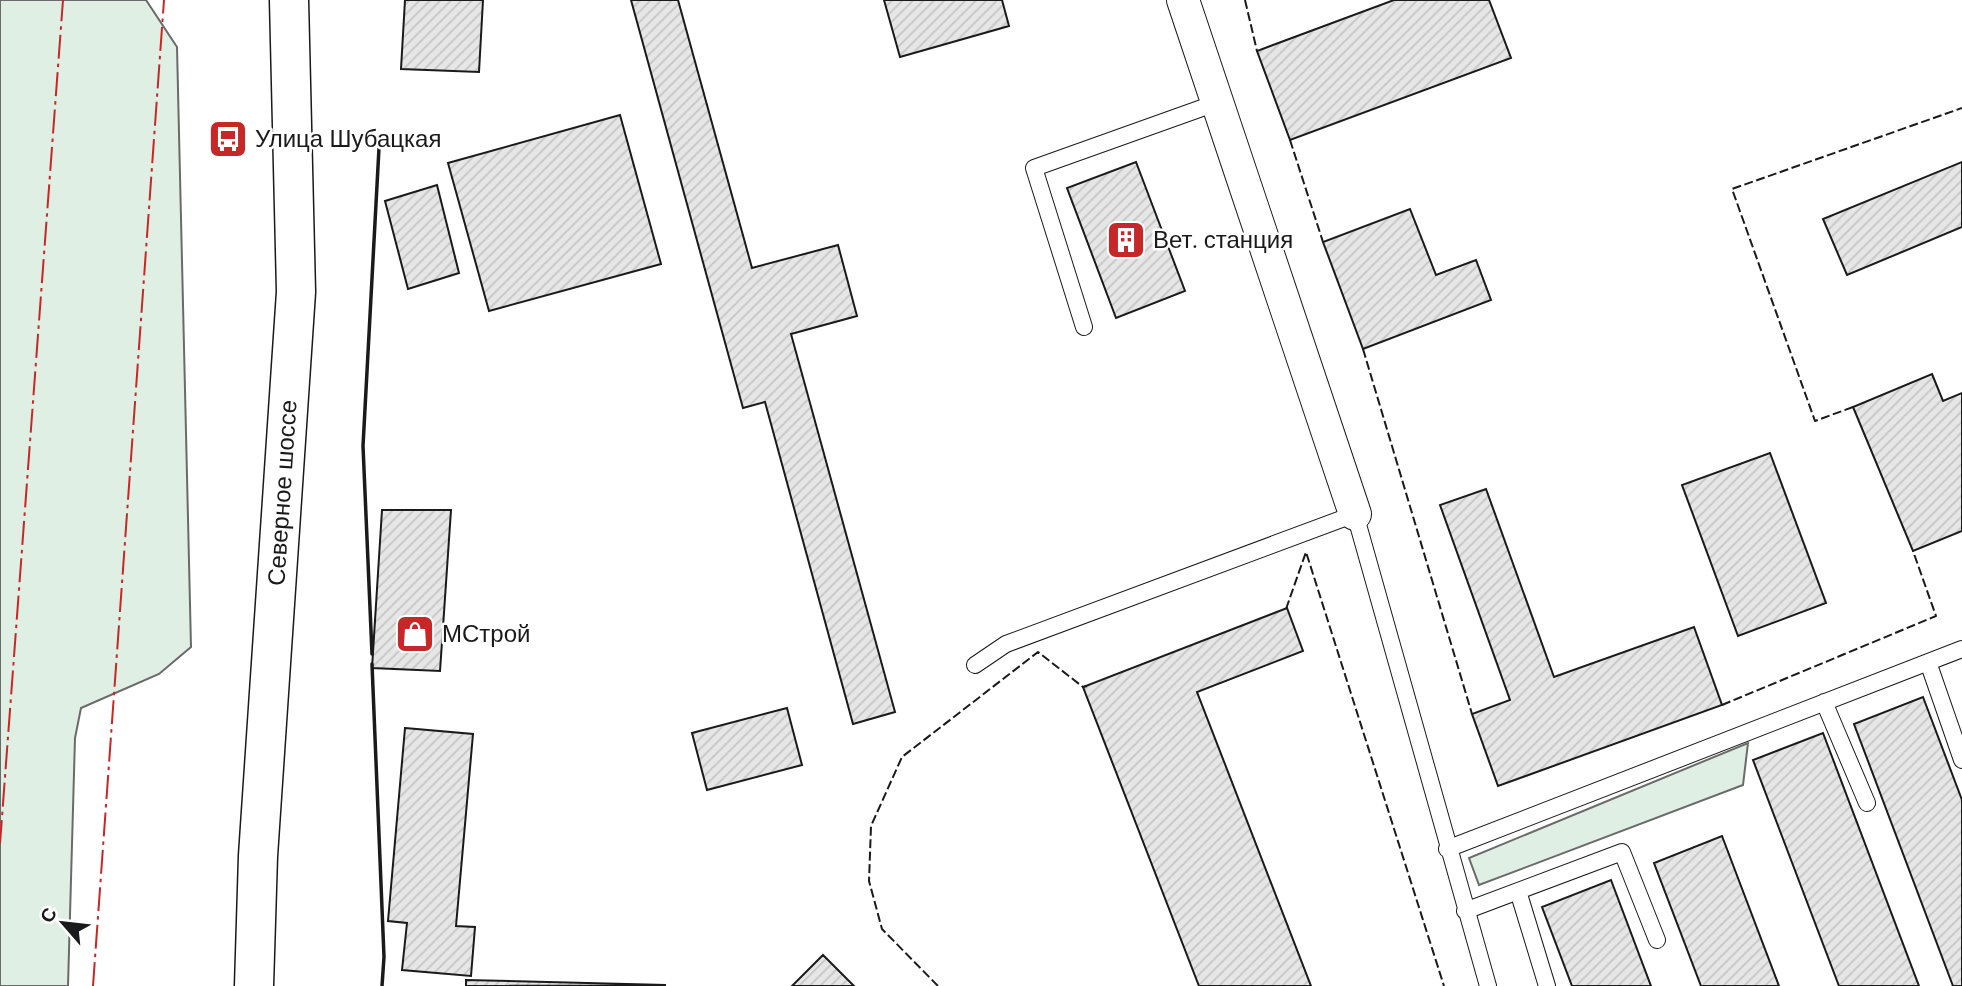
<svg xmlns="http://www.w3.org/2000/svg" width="1962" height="986" viewBox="0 0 1962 986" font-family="'DM Sans',sans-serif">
  <defs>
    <pattern id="building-hatch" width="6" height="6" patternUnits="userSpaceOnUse" patternTransform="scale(1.75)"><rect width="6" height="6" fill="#e6e6e6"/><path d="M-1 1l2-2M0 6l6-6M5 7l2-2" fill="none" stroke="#c5c5c5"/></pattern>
  </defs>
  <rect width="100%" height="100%" fill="#fff"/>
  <path fill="#e0efe3" stroke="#6a6a6a" stroke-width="2" d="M0 0H146L177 47 191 647 159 674 81 708 75 738 68 986H0Z
    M1748 743 1743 785 1479 885 1469 858Z"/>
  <path fill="url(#building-hatch)" stroke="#1a1a1a" stroke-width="2" d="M405 0H483L479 72 401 69Z
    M631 0H678L752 268 838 245 857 316 791 334 895 712 853 724 765 402 743 408Z
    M884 0H1002L1009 26 900 57Z
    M1394 0H1489L1511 58 1290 140 1257 51Z
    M620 115 661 264 489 311 448 163Z
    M1136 162 1185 291 1116 318 1067 188Z
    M1962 162V227L1847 275 1823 219Z
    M437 185 459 273 408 289 385 201Z
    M1410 209 1436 275 1476 260 1491 300 1363 349 1323 242Z
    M1932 374 1943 401 1962 393V531L1913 551 1853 407Z
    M1770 453 1826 603 1738 636 1682 485Z
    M1486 489 1554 677 1694 627 1722 705 1498 786 1472 714 1510 700 1440 505Z
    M382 510H451L440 671 372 668Z
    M1287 608 1303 651 1197 692 1311 986H1199L1083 687Z
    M1923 697 1962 800V986H1953L1854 724Z
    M787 708 802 765 707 790 692 733Z
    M405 728 473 734 456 926 475 927 471 976 402 970 407 923 388 921Z
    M1823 733 1919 986H1839L1753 760Z
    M1722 836 1779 986H1701L1654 863Z
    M1611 880 1651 986H1572L1542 907Z
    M823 955 854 986H792Z
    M466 980 666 985 466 986Z"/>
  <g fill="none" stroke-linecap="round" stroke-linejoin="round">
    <g stroke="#1a1a1a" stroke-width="18">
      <path id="lane" d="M1084 327 1034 168 1216 103
        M1928 662 1962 760
        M975 665 1006 644 1355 514 1488 986
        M1824 702 1867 803
        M1447 849 1962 649
        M1518 891 1547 986
        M1465 911 1622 852 1657 940"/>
    </g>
    <g stroke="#1a1a1a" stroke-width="34">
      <path id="street" d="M1183 0 1355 514"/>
    </g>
    <g stroke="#1a1a1a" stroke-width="41">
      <g id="primary">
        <path id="s1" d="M254 986 258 856 296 292 289 0"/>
      </g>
    </g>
    <use href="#lane" stroke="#fff" stroke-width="16"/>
    <use href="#street" stroke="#fff" stroke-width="32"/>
    <use href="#primary" stroke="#fff" stroke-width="38"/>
    <path stroke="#1a1a1a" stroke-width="2" stroke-dasharray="9 3.5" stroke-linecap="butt" d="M1245 0 1257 51
      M1290 140 1323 242
      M1363 349 1472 714
      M1853 407 1815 421 1732 189 1962 108
      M1286 609 1306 552 1444 986
      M1722 705 1936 616 1913 551
      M938 986 882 929 869 881 871 826 902 757 1038 652 1083 687 1087 686"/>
    <path stroke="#1a1a1a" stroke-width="3.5" d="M372 654 363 446 379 148
      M372 664 384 957 382 986"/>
    <path stroke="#c62828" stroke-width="2" stroke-dasharray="24 5 3.5 5" stroke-linecap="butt" d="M0 844 63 0
      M93 986 164 0"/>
  </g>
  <defs>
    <g id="bus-square" transform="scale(2.0125)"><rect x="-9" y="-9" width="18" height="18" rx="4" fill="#c62828" stroke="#fff"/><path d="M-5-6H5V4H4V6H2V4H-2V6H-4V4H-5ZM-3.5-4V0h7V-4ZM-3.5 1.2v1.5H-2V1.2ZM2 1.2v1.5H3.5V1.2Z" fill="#fff"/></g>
    <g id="building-square" transform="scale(2.0125)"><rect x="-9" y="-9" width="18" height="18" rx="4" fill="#c62828" stroke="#fff"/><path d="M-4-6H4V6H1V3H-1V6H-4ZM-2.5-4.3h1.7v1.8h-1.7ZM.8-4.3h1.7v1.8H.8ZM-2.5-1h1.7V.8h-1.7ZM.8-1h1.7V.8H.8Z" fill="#fff"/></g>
    <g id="shop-square" transform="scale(2.0125)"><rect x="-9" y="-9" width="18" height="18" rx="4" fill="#c62828" stroke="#fff"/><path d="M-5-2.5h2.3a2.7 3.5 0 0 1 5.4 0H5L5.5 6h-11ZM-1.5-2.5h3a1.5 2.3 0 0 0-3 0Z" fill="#fff"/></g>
  </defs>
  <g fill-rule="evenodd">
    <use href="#bus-square" x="228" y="139"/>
    <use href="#building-square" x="1126" y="240"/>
    <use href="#shop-square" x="415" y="634"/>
  </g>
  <g text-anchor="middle" stroke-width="5" stroke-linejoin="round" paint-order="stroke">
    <g font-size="24" fill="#1a1a1a" stroke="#fff" text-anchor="start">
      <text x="255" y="147">Улица Шубацкая</text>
      <text x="1153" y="248">Вет. станция</text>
      <text x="442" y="642">МСтрой</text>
    </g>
    <g font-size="24" fill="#1a1a1a" stroke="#fff">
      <text dy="8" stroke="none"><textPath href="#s1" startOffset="494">Северное шоссе</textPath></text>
    </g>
  </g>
  <g transform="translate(63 923) rotate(298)" stroke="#ffffff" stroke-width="5" paint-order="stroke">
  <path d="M0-5L12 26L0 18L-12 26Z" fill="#1a1a1a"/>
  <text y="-10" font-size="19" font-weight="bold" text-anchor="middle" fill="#1a1a1a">С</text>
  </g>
</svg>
